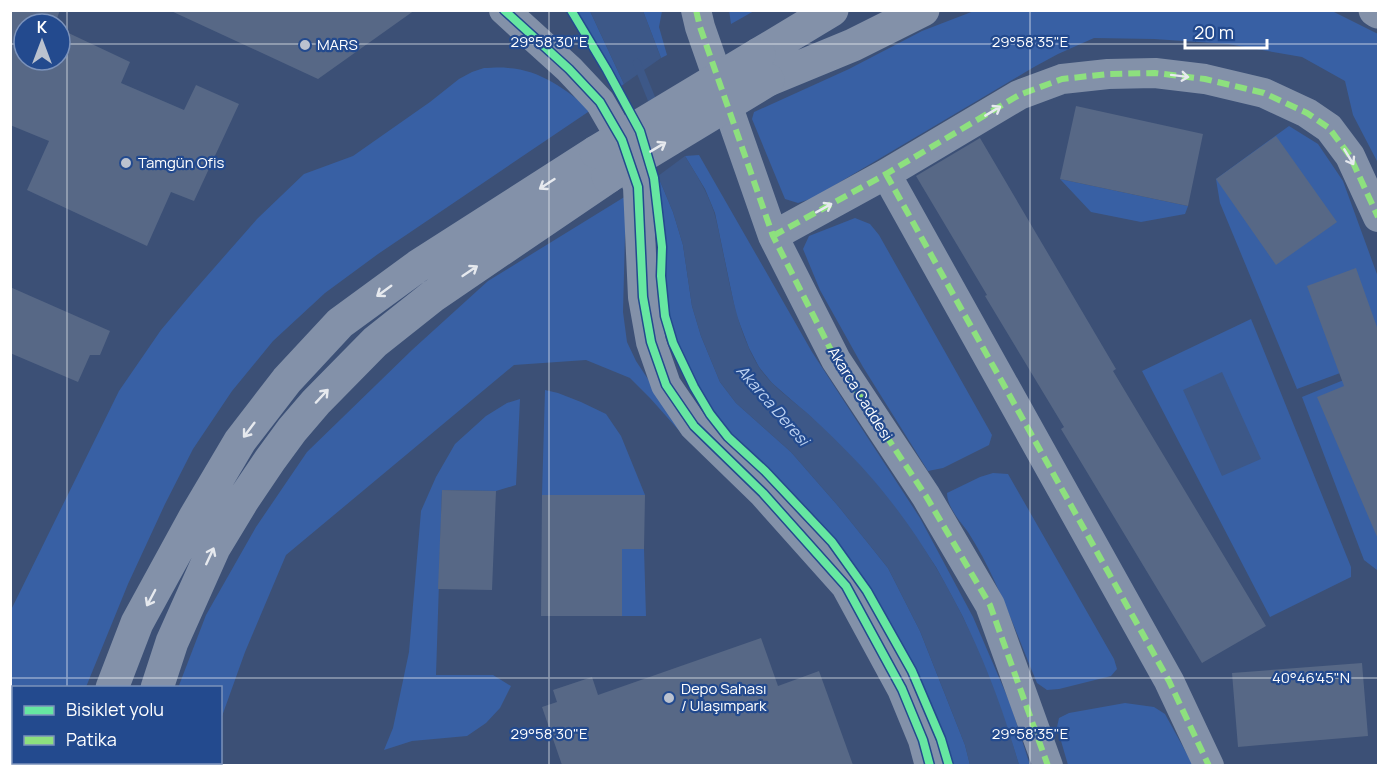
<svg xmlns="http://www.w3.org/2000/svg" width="1389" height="776" viewBox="0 0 1389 776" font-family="Manrope,sans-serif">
  <rect width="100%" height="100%" fill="#3c5076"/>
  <path fill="#3860a4" d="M729 10H754V11L731 24Z
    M571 11H590L624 84 617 89Z
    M643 11H662L659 27 667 55 661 58Z
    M974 11H1332L1378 34V163L1353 115 1345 81 1302 57 1228 44 1154 39 1094 38 1058 54 1034 67 813 198 798 203 785 199 752 119 754 112 849 69 922 31Z
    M484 68C491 68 500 67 508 68 541 70 566 90 591 110L378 254 325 293 273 341 232 391 193 449 165 504 128 584 86 687 14 688V762L47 763 42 765H11L10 612 119 391 161 330 193 292 257 219 304 174 353 156 430 102 459 79 472 72Z
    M1289 126 1318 144 1343 181 1378 277V359L1297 389 1220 203 1216 179Z
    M699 155 812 352 920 518 973 617 1010 703 1030 765H1019L1013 746 982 661 963 617 936 567 908 526 811 417 772 383 759 367 749 348 736 314 715 213 705 189 685 156Z
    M658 176 673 212 683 245 692 306 701 336 720 382 736 403 791 452 839 507 888 568 920 631 965 745 970 765H949L941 739 912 671 867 591 832 542 765 471 728 437 710 414 694 387 673 343 665 316 661 276 662 247 654 178Z
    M1060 179 1188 206 1185 214 1141 222 1091 212Z
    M626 196 623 312 627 342 636 361 691 444 650 398 630 378 586 360 514 365 286 555 245 652 221 719 220 688H178L206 615 256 527 307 452 412 350 488 281Z
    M855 218 870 224 879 235 992 435 989 445 943 468 928 471 863 367 820 290 803 249 809 236Z
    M1251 319 1351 567V577L1270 617 1142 371Z
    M1378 366V574L1377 570 1364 560 1302 397Z
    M545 390 558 393 581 402 606 414 621 436 645 495H542Z
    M520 399 516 485 496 491 442 490 436 675H493L511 686 500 708 486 723 467 736 412 741 384 750 393 728 409 652 421 511 436 477 455 444 486 416 507 403Z
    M993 473 1008 474 1114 659 1117 669 1111 676 1059 689 1047 690 1037 683C1016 633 997 577 968 532 960 521 947 507 947 493L980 477Z
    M622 549H644L646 616H622Z
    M1125 703 1154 707 1165 714 1193 765H1068L1057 727 1059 718 1069 713Z"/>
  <path fill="#3d5888" d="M590 11H643L661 58 624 84Z
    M685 156C696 174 707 191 714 212 717 222 719 233 721 243 730 284 736 327 757 364 768 383 789 398 806 412 825 429 843 447 861 466 938 550 989 657 1019 765H970L965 745 920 631 888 568 839 507 791 452 736 403 720 382 701 336 692 306 683 245 673 212 658 176Z
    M1222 372 1261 459 1222 476 1183 390Z"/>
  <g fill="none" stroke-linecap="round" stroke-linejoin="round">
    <path stroke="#3d5888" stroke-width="8" d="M637 63 656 110"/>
  </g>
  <path fill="#576886" d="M10 10H60L55 24H24V60H60V29L130 62 121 83 184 110 196 85 239 104 194 201 171 192 147 246 27 190 49 141 10 125Z
    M169 10H415L318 79Z
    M1076 106 1203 134 1188 206 1060 179Z
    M1276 136 1337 222 1276 265 1216 179Z
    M980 138 1116 369 1113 371 1266 626 1202 663 1061 429 1064 427 985 296 987 295 916 176Z
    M1356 268 1378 330V539L1317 397 1344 386 1307 286Z
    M10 287 110 331 100 355H90L78 382 10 353Z
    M442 490 496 491 492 590 438 589Z
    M542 495H645L644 549H622V616H541Z
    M761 638 778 686 819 671 853 765H562L542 707 557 702 553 690 592 677 598 695Z
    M1362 663 1368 736 1238 747 1232 673Z"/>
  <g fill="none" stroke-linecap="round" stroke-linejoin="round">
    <path stroke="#8391a9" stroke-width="30" d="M504 10 569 69 600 102 622 140 638 187 643 297 651 342 666 385 694 426 763 493 846 586 902 689 923 740 930 766
      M696 10 700 27 773 236 836 360 926 496 990 605 1048 766
      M886 174 1169 681 1209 766
      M773 236 886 174 1019 95 1062 79 1108 74 1155 73 1205 79 1264 93 1307 113 1329 128 1350 156 1378 217"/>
    <path stroke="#8391a9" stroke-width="33" d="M1375 10 1378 12
      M759 54 832 10
      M768 80 853 45 923 10
      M112 688 137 623 195 517 240 441 287 380 340 323 418 266 596 152
      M157 688 172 642 214 548 243 500 270 460 292 430 316 402 375 342 433 296 608 177
      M81 766 83 762
      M131 766 132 762"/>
    <path stroke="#8391a9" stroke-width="33" d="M596 152 759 54
      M608 177 768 80"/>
    <path stroke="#8de07e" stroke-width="6" stroke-dasharray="12 6" stroke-linecap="butt" d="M696 10 700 27 773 236 836 360 926 496 990 605 1048 766
      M886 174 1169 681 1209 766
      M773 236 886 174 1019 95 1062 79 1108 74 1155 73 1205 79 1264 93 1307 113 1329 128 1350 156 1378 217"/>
    <g stroke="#234a8e" stroke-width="11">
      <path id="cycleway" d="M504 10 569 69 600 102 622 140 638 187 643 297 651 342 666 385 694 426 763 493 846 586 902 689 923 740 930 766
        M571 10 607 70 640 131 654 178 662 247 661 276 665 316 673 343 694 387 710 414 728 437 765 471 832 542 867 591 912 671 941 739 949 766"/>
    </g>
    <use href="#cycleway" stroke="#66e7a1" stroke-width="8"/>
  </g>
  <defs><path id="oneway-shaft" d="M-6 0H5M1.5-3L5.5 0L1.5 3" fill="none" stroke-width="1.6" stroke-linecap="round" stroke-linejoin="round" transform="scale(1.5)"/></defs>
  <g stroke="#e6e9ee">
    <use href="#oneway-shaft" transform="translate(1180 76) rotate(7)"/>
    <use href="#oneway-shaft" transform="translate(993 111) rotate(-31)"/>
    <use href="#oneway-shaft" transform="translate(658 147) rotate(-31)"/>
    <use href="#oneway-shaft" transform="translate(1349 157) rotate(59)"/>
    <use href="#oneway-shaft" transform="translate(547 184) rotate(147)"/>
    <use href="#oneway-shaft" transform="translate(824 208) rotate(-29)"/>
    <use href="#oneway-shaft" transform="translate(470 271) rotate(-34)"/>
    <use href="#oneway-shaft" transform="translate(384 291) rotate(144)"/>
    <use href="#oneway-shaft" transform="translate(322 396) rotate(-47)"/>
    <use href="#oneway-shaft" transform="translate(249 430) rotate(127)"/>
    <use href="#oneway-shaft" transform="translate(210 556) rotate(-65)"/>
    <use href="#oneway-shaft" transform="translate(151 598) rotate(118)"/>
  </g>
  <path fill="none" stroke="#fff" stroke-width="1.5" stroke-opacity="0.45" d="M67 10V688M549 10V766M1030 10V766M10 44H24M60 44H1378M10 678H1378M67 762V766"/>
  <g fill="#bbc2cf" stroke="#234a8e" stroke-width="2">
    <circle cx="305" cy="45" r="6"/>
    <circle cx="126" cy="163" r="6"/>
    <circle cx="669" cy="698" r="6"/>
  </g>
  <g text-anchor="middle" stroke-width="4.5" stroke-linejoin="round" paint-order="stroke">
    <g font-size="15" fill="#fff" stroke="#234a8e" text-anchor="start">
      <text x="317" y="50">MARS</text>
      <text x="138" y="168">Tamgün Ofis</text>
      <text x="681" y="694">Depo Sahası<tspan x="681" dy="17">/ Ulaşımpark</tspan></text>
    </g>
    <g font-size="15" fill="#fff" stroke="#234a8e">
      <text transform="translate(860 394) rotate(58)" y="5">Akarca Caddesi</text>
    </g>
    <g font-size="16" font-style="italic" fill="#bed3f2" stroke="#234a8e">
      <text transform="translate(773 405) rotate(49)" y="6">Akarca Deresi</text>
    </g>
  </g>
  <g font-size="15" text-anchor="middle" fill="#fff" stroke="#234a8e" stroke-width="4.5" stroke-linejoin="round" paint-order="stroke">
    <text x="549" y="47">29°58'30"E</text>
    <text x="1030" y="47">29°58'35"E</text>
    <text x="1311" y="683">40°46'45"N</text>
    <text x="549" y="739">29°58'30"E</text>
    <text x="1030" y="739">29°58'35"E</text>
  </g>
  <rect width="1389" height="776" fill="none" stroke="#ffffff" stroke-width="24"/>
  <rect x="12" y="686" width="210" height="78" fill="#234a8e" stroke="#7b92bb" stroke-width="1.5"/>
  <rect x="24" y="706" width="30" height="9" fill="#66e7a1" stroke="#7b92bb" stroke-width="1.5"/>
  <text x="66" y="716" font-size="18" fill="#ffffff">Bisiklet yolu</text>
  <rect x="24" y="736" width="30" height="9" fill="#8de07e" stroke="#7b92bb" stroke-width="1.5"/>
  <text x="66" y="746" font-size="18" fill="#ffffff">Patika</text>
  <g transform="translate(42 42)"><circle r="28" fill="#234a8e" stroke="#7b92bb" stroke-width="1.5"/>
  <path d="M0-4.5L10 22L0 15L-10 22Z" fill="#bbc2cf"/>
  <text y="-9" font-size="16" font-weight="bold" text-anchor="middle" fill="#ffffff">K</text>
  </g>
  <path d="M1185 39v9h82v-9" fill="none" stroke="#ffffff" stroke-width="3"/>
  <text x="1194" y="39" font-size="18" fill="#ffffff" stroke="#234a8e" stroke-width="4.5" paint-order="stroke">20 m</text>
</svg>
